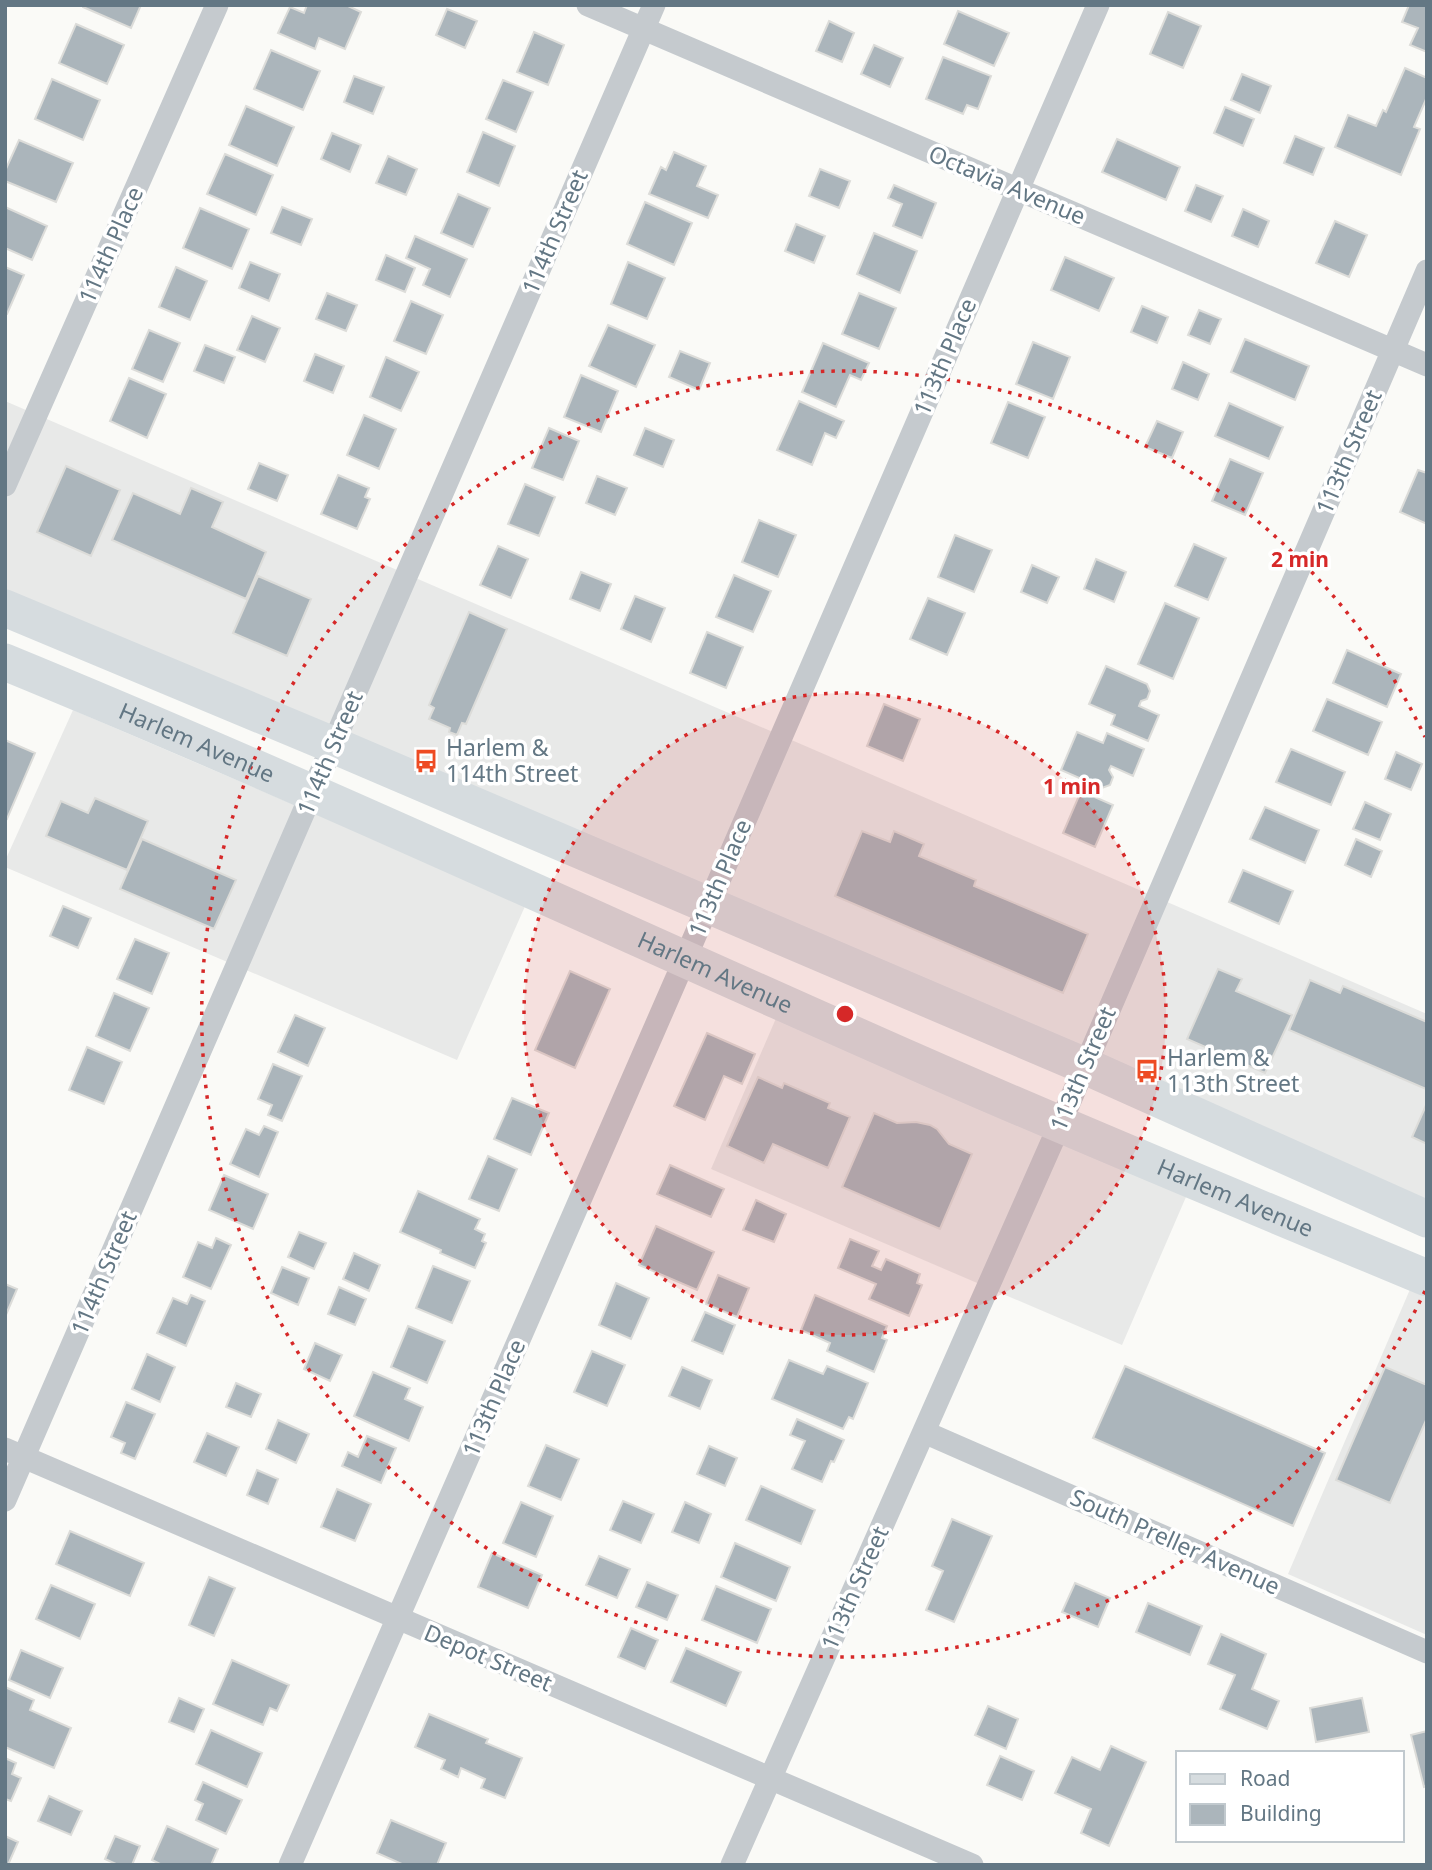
<svg xmlns="http://www.w3.org/2000/svg" width="1432" height="1870" viewBox="0 0 1432 1870" font-family="'Noto Sans',sans-serif">
  <rect width="100%" height="100%" fill="#fafaf7"/>
  <path fill="#e8e9e8" d="M5 401 1427 1014V1201L5 589Z
    M73 710 526 904 457 1060 5 867V861Z
    M780 1009 1189 1190 1122 1345 711 1169Z
    M1411 1287 1427 1293V1635L1288 1574Z"/>
  <path fill="#abb5bb" stroke="#dcdcd9" stroke-width="2" d="M83 5H141L131 28 83 7Z
    M307 5H346L361 12 345 49 319 38 315 49 278 33 290 7 304 13Z
    M1409 5H1427V52L1410 45 1418 28 1402 22Z
    M447 9 477 21 465 48 436 35Z
    M958 11 1009 33 994 66 944 44Z
    M1168 12 1201 26 1183 68 1150 54Z
    M829 21 854 33 842 62 816 51Z
    M76 24 124 45 107 84 59 63Z
    M534 32 564 45 548 85 517 72Z
    M874 45 903 58 890 87 861 74Z
    M271 50 320 71 303 110 254 89Z
    M943 57 991 76 978 109 967 105 963 114 926 99Z
    M1405 68 1427 78V97L1414 127 1420 129 1401 175 1335 147 1348 115 1376 126 1383 110 1386 112Z
    M1242 74 1271 86 1260 113 1231 100Z
    M354 76 384 87 373 114 344 102Z
    M52 79 100 100 83 140 35 119Z
    M503 80 533 92 516 132 486 119Z
    M246 106 294 127 277 166 229 145Z
    M1225 107 1254 119 1243 146 1214 133Z
    M483 132 515 146 499 186 467 172Z
    M332 133 361 145 350 172 321 159Z
    M1295 136 1324 148 1313 175 1284 163Z
    M1117 139 1180 167 1166 200 1102 172Z
    M19 140 73 163 56 202 5 181V171Z
    M674 152 706 166 697 186 718 195 708 218 649 194 661 167 666 170Z
    M225 154 273 175 256 215 207 194Z
    M388 156 417 169 406 195 376 183Z
    M820 169 850 181 839 208 809 196Z
    M894 185 936 203 922 238 893 226 902 204 888 198Z
    M1196 185 1223 196 1211 222 1185 211Z
    M458 194 490 208 473 247 441 233Z
    M645 202 692 223 674 265 627 244Z
    M5 207 47 226 32 260 5 248Z
    M282 207 312 219 301 245 271 233Z
    M200 208 249 229 232 269 183 248Z
    M1243 209 1269 221 1258 247 1232 236Z
    M1335 221 1367 235 1349 277 1316 263Z
    M796 224 825 236 814 263 785 251Z
    M874 233 917 251 900 293 857 274Z
    M415 236 467 259 450 297 423 285 430 269 406 258Z
    M386 255 415 268 405 292 376 280Z
    M1065 257 1114 278 1099 311 1051 290Z
    M250 262 280 274 269 301 239 288Z
    M628 262 665 278 647 319 611 304Z
    M5 267 24 275 7 314H5Z
    M176 267 207 281 190 320 159 307Z
    M327 293 357 305 346 331 316 319Z
    M859 293 896 308 879 349 842 334Z
    M411 301 443 315 426 354 394 341Z
    M1142 306 1168 317 1157 343 1131 332Z
    M1199 310 1221 319 1210 344 1188 335Z
    M252 316 280 328 265 362 237 350Z
    M608 325 655 345 636 387 589 366Z
    M149 330 180 343 163 382 132 369Z
    M1245 339 1309 366 1295 400 1231 372Z
    M1033 342 1070 357 1053 399 1016 384Z
    M823 343 869 363 861 380 850 375 836 407 802 392Z
    M205 345 235 357 224 383 194 371Z
    M680 351 710 363 699 390 669 377Z
    M315 354 344 366 333 393 304 381Z
    M386 357 419 372 401 411 370 397Z
    M1183 362 1209 374 1198 400 1172 389Z
    M581 375 618 391 601 432 564 417Z
    M129 378 166 394 147 438 110 421Z
    M799 401 844 421 836 438 825 433 812 465 777 450Z
    M1008 402 1045 417 1028 458 991 443Z
    M1229 403 1283 427 1269 459 1215 436Z
    M364 415 396 429 379 469 347 455Z
    M1157 421 1183 432 1172 458 1145 447Z
    M549 428 579 441 563 480 532 468Z
    M645 428 674 440 663 467 634 455Z
    M1230 459 1263 473 1245 515 1212 501Z
    M259 463 288 475 277 501 248 489Z
    M66 466 120 490 91 556 37 532Z
    M1418 470 1427 473V524L1400 512Z
    M338 475 369 488 365 497 370 499 357 529 321 514Z
    M597 476 627 488 615 515 586 503Z
    M525 484 555 497 539 536 508 524Z
    M191 488 223 502 212 527 266 552 246 599 112 540 133 493 180 514Z
    M759 520 796 535 778 577 742 562Z
    M955 535 992 550 974 592 938 577Z
    M1194 544 1226 558 1208 600 1175 586Z
    M498 546 528 559 511 598 480 585Z
    M1096 559 1126 572 1114 602 1084 589Z
    M1032 565 1059 577 1047 603 1021 592Z
    M581 572 611 584 600 611 570 599Z
    M734 575 771 591 753 632 716 617Z
    M258 576 311 599 287 656 233 633Z
    M635 596 665 608 651 642 621 629Z
    M928 598 965 613 947 655 910 639Z
    M1165 603 1199 618 1173 679 1138 664Z
    M469 612 507 629 466 724 462 723 457 735 449 732 450 728 429 719 434 708 429 705Z
    M707 632 743 647 726 688 690 673Z
    M1347 650 1401 674 1387 707 1333 683Z
    M1106 666 1147 684 1150 691 1147 699 1141 701 1139 706 1159 715 1148 741 1111 725 1115 715 1089 704Z
    M1327 699 1382 722 1368 755 1313 731Z
    M884 704 920 719 903 761 867 746Z
    M1077 732 1103 743 1107 733 1144 749 1133 776 1111 766 1109 770 1113 777 1110 785 1102 788 1061 770Z
    M5 740 35 753 7 819 5 818Z
    M1291 749 1345 772 1331 805 1276 782Z
    M1396 752 1422 764 1411 790 1385 779Z
    M1081 791 1113 805 1095 847 1063 833Z
    M95 798 148 821 127 870 46 836 61 801 88 813Z
    M1365 802 1391 814 1380 840 1353 829Z
    M1265 807 1319 830 1305 863 1250 839Z
    M862 831 890 842 894 831 924 844 919 856 976 880 974 886 1088 934 1063 993 835 896Z
    M142 839 236 880 214 929 120 889Z
    M1356 839 1382 851 1371 877 1345 865Z
    M1243 870 1293 891 1279 924 1229 902Z
    M63 906 91 918 78 948 50 936Z
    M135 939 169 953 152 994 117 979Z
    M1218 969 1242 979 1236 991 1292 1015 1265 1073 1187 1039Z
    M570 971 610 989 575 1068 535 1050Z
    M1310 980 1340 993 1343 986 1427 1022 1426 1089 1289 1030Z
    M114 993 149 1008 130 1051 96 1036Z
    M295 1015 325 1028 308 1066 278 1052Z
    M707 1033 755 1054 742 1084 724 1076 705 1120 674 1106Z
    M87 1047 122 1062 104 1104 69 1090Z
    M273 1064 302 1076 282 1121 268 1115 272 1105 258 1099Z
    M758 1077 782 1088 784 1083 830 1103 828 1108 850 1117 828 1168 773 1144 764 1163 727 1146Z
    M512 1098 549 1113 531 1155 494 1139Z
    M1427 1103V1144L1412 1137Z
    M874 1113 897 1123 916 1122 930 1125 937 1129 949 1144 972 1154 940 1229 842 1187Z
    M264 1126 278 1132 259 1177 230 1164 246 1129 259 1135Z
    M488 1156 517 1169 499 1211 469 1199Z
    M670 1165 724 1189 711 1217 657 1194Z
    M224 1175 268 1194 253 1229 209 1210Z
    M418 1191 480 1219 475 1229 485 1234 482 1241 486 1243 475 1268 440 1253 441 1250 400 1232Z
    M756 1200 786 1214 774 1242 743 1230Z
    M656 1226 714 1252 697 1290 639 1265Z
    M299 1232 326 1243 314 1269 288 1257Z
    M216 1238 231 1245 211 1289 183 1277 198 1242 212 1248Z
    M850 1239 879 1251 872 1266 881 1270 886 1259 920 1274 917 1283 922 1285 909 1316 869 1299 876 1284 838 1268Z
    M354 1253 380 1265 369 1291 343 1279Z
    M433 1266 470 1281 452 1323 416 1308Z
    M282 1267 309 1278 298 1305 271 1293Z
    M718 1275 749 1288 737 1317 706 1304Z
    M616 1283 649 1298 631 1339 599 1325Z
    M5 1284 17 1289 5 1317Z
    M339 1287 366 1299 355 1325 328 1314Z
    M191 1295 205 1301 186 1346 157 1333 173 1298 187 1304Z
    M815 1295 887 1326 882 1338 887 1340 874 1372 827 1351 830 1343 801 1330Z
    M705 1312 735 1325 723 1354 692 1341Z
    M408 1326 445 1341 427 1383 391 1367Z
    M315 1343 342 1355 330 1381 304 1369Z
    M592 1351 625 1365 607 1406 574 1392Z
    M147 1354 175 1367 160 1402 132 1389Z
    M789 1360 823 1374 827 1366 868 1383 853 1419 849 1417 843 1429 772 1399Z
    M1125 1366 1325 1453 1293 1526 1093 1438Z
    M682 1367 712 1380 700 1409 669 1396Z
    M1385 1367 1427 1385V1418L1390 1503 1336 1480Z
    M373 1372 410 1388 405 1399 423 1407 409 1441 354 1416Z
    M236 1383 261 1394 251 1417 226 1407Z
    M126 1402 155 1414 135 1459 121 1453 125 1443 111 1437Z
    M797 1419 844 1440 834 1462 831 1461 822 1482 792 1469 805 1441 790 1435Z
    M278 1420 309 1434 296 1463 266 1449Z
    M207 1433 239 1447 226 1476 194 1462Z
    M367 1436 396 1448 381 1483 342 1466 348 1452 358 1457Z
    M546 1445 579 1459 561 1500 528 1486Z
    M709 1446 737 1458 725 1486 697 1474Z
    M257 1470 278 1479 268 1504 247 1495Z
    M761 1486 815 1510 801 1544 746 1520Z
    M337 1489 371 1504 355 1541 321 1527Z
    M623 1501 654 1514 641 1543 610 1530Z
    M521 1502 553 1516 536 1557 503 1543Z
    M685 1502 711 1514 699 1543 672 1532Z
    M952 1519 992 1536 954 1622 926 1610 943 1571 932 1566Z
    M70 1531 144 1563 130 1596 56 1564Z
    M735 1543 790 1567 776 1601 721 1577Z
    M492 1553 542 1575 528 1608 478 1587Z
    M599 1556 630 1569 617 1598 586 1585Z
    M209 1577 235 1588 214 1636 189 1625Z
    M647 1582 678 1595 667 1620 636 1607Z
    M1075 1583 1110 1598 1098 1627 1062 1612Z
    M51 1585 95 1604 80 1639 36 1619Z
    M716 1586 771 1609 757 1643 702 1620Z
    M1148 1603 1202 1626 1190 1655 1136 1632Z
    M631 1628 658 1640 645 1669 618 1657Z
    M1221 1634 1266 1654 1252 1689 1279 1701 1267 1729 1220 1709 1235 1675 1208 1664Z
    M686 1648 741 1672 726 1706 671 1682Z
    M21 1650 63 1668 50 1698 9 1680Z
    M232 1660 289 1685 277 1711 270 1708 263 1725 213 1704Z
    M5 1687 34 1700 30 1710 71 1728 54 1768 5 1747Z
    M179 1698 204 1709 194 1732 169 1722Z
    M1362 1698 1369 1732 1316 1742 1310 1708Z
    M988 1706 1018 1719 1006 1749 975 1735Z
    M429 1714 488 1739 486 1743 522 1758 505 1798 481 1788 485 1779 461 1768 458 1777 441 1769 445 1760 415 1747Z
    M211 1730 262 1753 247 1787 196 1764Z
    M1427 1731V1786L1424 1787 1411 1735Z
    M1111 1746 1146 1762 1109 1846 1081 1833 1091 1809 1055 1793 1072 1757 1100 1770Z
    M1000 1756 1034 1771 1022 1800 987 1785Z
    M5 1758 16 1763 12 1774 21 1778 11 1801 5 1799Z
    M203 1782 242 1800 226 1834 196 1820 203 1804 195 1800Z
    M49 1796 82 1811 71 1835 38 1821Z
    M391 1820 446 1843 437 1865H404L377 1853Z
    M167 1826 218 1849 211 1865H162L152 1860Z
    M5 1836 18 1842 8 1865H5Z
    M115 1836 140 1846 132 1865H118L105 1859Z"/>
  <g fill="none" stroke-linecap="round" stroke-linejoin="round">
    <path stroke="#c5cace" stroke-width="23" d="M588 5 1427 365
      M5 485 217 5
      M924 1432 1427 1652
      M5 1449 972 1865
      M5 1500 654 5
      M290 1865 685 959 1098 5
      M732 1865 1060 1124 1427 271"/>
    <g stroke="#d6dcdf" stroke-width="37">
      <path d="M5 608 333 745 1085 1066 1427 1219"/>
      <path id="s1" d="M5 662C312 788 614 929 918 1063 1086 1137 1257 1207 1427 1278"/>
    </g>
  </g>
  <circle cx="845" cy="1014" r="321" fill="#d62828" fill-opacity=".12"/>
  <g fill="none" stroke="#d62828" stroke-width="3.5" stroke-dasharray="3.5 7">
    <circle cx="845" cy="1014" r="321"/>
    <path d="M1425 1291A643 643 0 1 1 1425 737"/>
  </g>
  <defs>
    <g id="bus-bare" transform="scale(1.89)"><path d="M-5-6H5V4H4V6H2V4H-2V6H-4V4H-5ZM-3.5-4V0h7V-4ZM-3.5 1.2v1.5H-2V1.2ZM2 1.2v1.5H3.5V1.2Z" fill="#ee4b23" stroke="#fff" stroke-width="2.5" paint-order="stroke"/></g>
  </defs>
  <g fill-rule="evenodd">
    <use href="#bus-bare" x="426" y="761"/>
    <use href="#bus-bare" x="1147" y="1071"/>
  </g>
  <g text-anchor="middle" stroke-width="7" stroke-linejoin="round" paint-order="stroke">
    <g font-size="23" fill="#637784" stroke="#fff">
      <text transform="translate(1007 185) rotate(23)" y="8">Octavia Avenue</text>
      <text transform="translate(555 232) rotate(-67)" y="8">114th Street</text>
      <text transform="translate(111 245) rotate(-66)" y="8">114th Place</text>
      <text transform="translate(945 357) rotate(-67)" y="8">113th Place</text>
      <text transform="translate(1349 452) rotate(-67)" y="8">113th Street</text>
      <text dy="8" stroke="none"><textPath href="#s1" startOffset="208">Harlem Avenue</textPath></text>
      <text transform="translate(330 753) rotate(-67)" y="8">114th Street</text>
      <text transform="translate(720 878) rotate(-67)" y="8">113th Place</text>
      <text dy="8" stroke="none"><textPath href="#s1" startOffset="775">Harlem Avenue</textPath></text>
      <text transform="translate(1083 1069) rotate(-67)" y="8">113th Street</text>
      <text dy="8" stroke="none"><textPath href="#s1" startOffset="1342">Harlem Avenue</textPath></text>
      <text transform="translate(104 1273) rotate(-67)" y="8">114th Street</text>
      <text transform="translate(494 1398) rotate(-67)" y="8">113th Place</text>
      <text transform="translate(1175 1542) rotate(24)" y="8">South Preller Avenue</text>
      <text transform="translate(855 1588) rotate(-66)" y="8">113th Street</text>
      <text transform="translate(488 1658) rotate(23)" y="8">Depot Street</text>
    </g>
    <g font-size="23" fill="#637784" stroke="#fff" text-anchor="start">
      <text x="446" y="756">Harlem &amp;<tspan x="446" dy="26">114th Street</tspan></text>
      <text x="1167" y="1066">Harlem &amp;<tspan x="1167" dy="26">113th Street</tspan></text>
    </g>
  </g>
  <circle cx="845" cy="1014" r="10" fill="#d62828" stroke="#fff" stroke-width="3.5"/>
  <g font-size="21" text-anchor="middle" font-weight="bold" fill="#d62828" stroke="#fff" stroke-width="7" stroke-linejoin="round" paint-order="stroke">
    <text x="1300" y="567">2 min</text>
    <text x="1072" y="794">1 min</text>
  </g>
  <rect width="1432" height="1870" fill="none" stroke="#637784" stroke-width="14"/>
  <rect x="1176" y="1751" width="228" height="91" fill="#ffffff" stroke="#c1c9ce" stroke-width="2"/>
  <rect x="1190" y="1774" width="35" height="10" fill="#d6dcdf" stroke="#c1c9ce" stroke-width="2"/>
  <text x="1240" y="1786" font-size="21" fill="#637784">Road</text>
  <rect x="1190" y="1804" width="35" height="21" fill="#abb5bb" stroke="#c1c9ce" stroke-width="2"/>
  <text x="1240" y="1821" font-size="21" fill="#637784">Building</text>
</svg>
